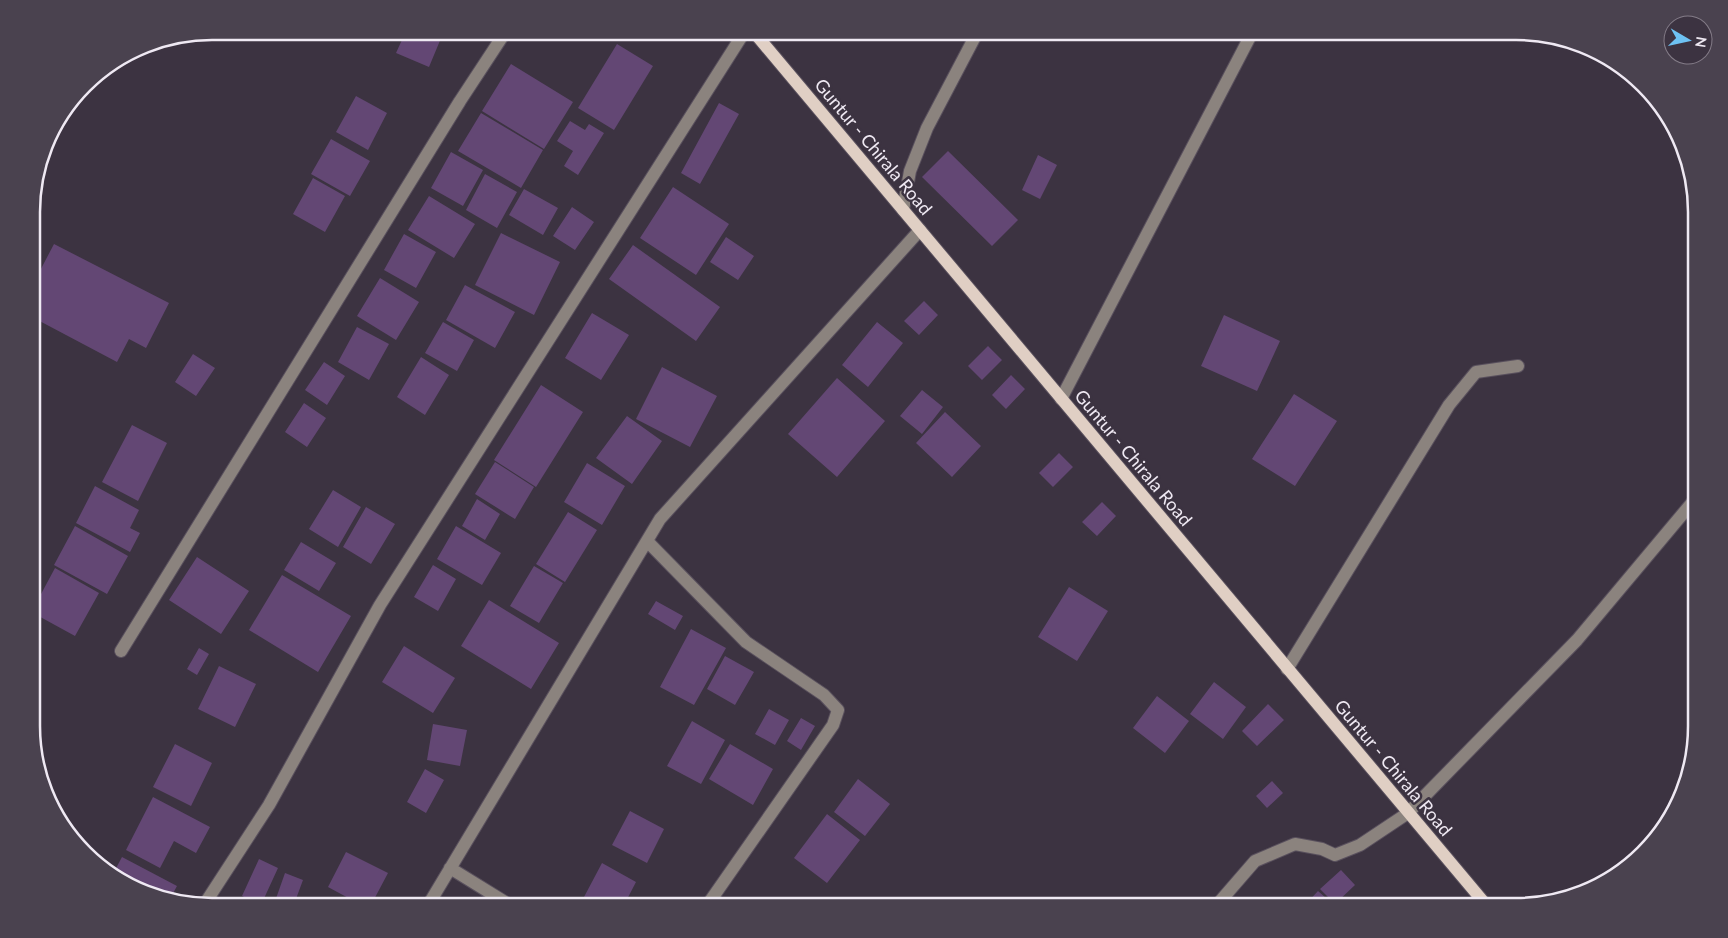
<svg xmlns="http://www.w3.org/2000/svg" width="1728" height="938" viewBox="0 0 1728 938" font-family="Lato,sans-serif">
  <rect width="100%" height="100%" fill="#3c3341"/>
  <path fill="#634774" d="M406 31H444L429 67 396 53Z
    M617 44 653 66 614 130 578 108Z
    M511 64 573 102 544 149 482 111Z
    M356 96 387 113 368 150 336 132Z
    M719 103 739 114 700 184 681 173Z
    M481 113 543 150 521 188 458 151Z
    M570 121 585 130 589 124 604 133 578 175 564 166 573 151 557 141Z
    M331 139 370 161 350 196 311 174Z
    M948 151 1018 220 992 246 922 177Z
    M451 152 483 170 463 206 431 188Z
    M1038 155 1057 165 1040 199 1022 190Z
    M485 174 517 192 497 228 466 210Z
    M313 178 345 196 325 232 293 214Z
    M673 187 729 224 696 275 640 238Z
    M524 189 558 208 543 235 509 215Z
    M429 196 475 224 454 258 408 230Z
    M572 207 594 222 575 250 553 236Z
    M501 233 560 262 534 315 475 285Z
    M404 234 436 252 416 288 384 270Z
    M726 237 754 256 738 280 710 262Z
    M54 244 169 303 146 348 129 339 117 362 32 317V286Z
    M633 245 720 307 696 341 609 279Z
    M380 278 419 302 396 340 357 316Z
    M465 285 515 312 495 348 446 320Z
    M924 301 938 315 919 335 904 321Z
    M592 313 629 335 601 380 565 358Z
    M1224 315 1280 341 1257 391 1201 366Z
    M443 322 474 340 457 371 425 353Z
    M877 322 903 343 868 387 842 365Z
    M357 327 389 344 369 380 338 362Z
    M988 346 1002 360 982 380 968 366Z
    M193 354 215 368 196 396 175 382Z
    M421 357 449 375 425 415 397 397Z
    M324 362 345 376 327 405 305 390Z
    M662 367 717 396 690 447 636 419Z
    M1011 375 1025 389 1006 409 992 395Z
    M837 378 885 421 837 477 788 434Z
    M541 385 583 412 536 487 494 460Z
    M922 390 943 407 922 434 900 416Z
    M1294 394 1337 421 1295 486 1252 459Z
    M304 403 326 418 307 447 285 432Z
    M945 412 981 446 952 477 916 443Z
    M627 416 662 441 632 484 596 458Z
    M132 425 167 443 138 501 102 482Z
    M1059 453 1073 467 1053 487 1039 473Z
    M495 462 534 487 515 519 475 494Z
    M587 463 625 486 602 525 564 502Z
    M95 486 139 510 130 528 140 533 130 552 76 523Z
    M333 490 361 507 338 547 309 529Z
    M477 499 500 514 485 540 462 526Z
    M1102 502 1116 516 1097 536 1082 522Z
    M366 507 395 524 371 564 343 547Z
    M568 512 597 530 565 582 536 564Z
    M75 526 128 556 107 594 54 565Z
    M456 526 501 553 482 585 437 559Z
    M301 542 336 563 319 591 284 570Z
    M197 557 249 591 221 634 169 600Z
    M433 565 456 579 438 611 414 597Z
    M534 566 563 583 539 623 510 606Z
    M55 568 99 593 75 636 33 613V609Z
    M282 575 351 616 318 672 249 630Z
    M1069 587 1108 611 1077 661 1038 637Z
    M489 600 559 643 531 689 461 646Z
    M656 601 683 616 675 630 648 614Z
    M691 629 726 648 694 705 660 687Z
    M404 646 455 678 433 713 382 682Z
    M199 648 209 654 197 675 187 669Z
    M725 656 754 672 735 705 707 689Z
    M219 666 256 684 235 727 198 709Z
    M1214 682 1246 707 1223 739 1190 714Z
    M1157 696 1189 721 1165 753 1133 728Z
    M1268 704 1284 720 1257 746 1242 731Z
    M769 709 789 720 775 745 755 734Z
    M801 718 815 726 801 750 787 741Z
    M692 721 725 740 701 784 667 766Z
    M433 724 467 730 460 766 427 760Z
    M175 744 212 763 191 806 153 787Z
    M730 744 773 769 753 805 709 779Z
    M425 769 444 780 426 813 407 802Z
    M858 779 890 804 865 836 834 812Z
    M1272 781 1283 793 1267 808 1256 796Z
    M153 797 210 827 196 853 174 841 160 868 126 850Z
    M630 811 664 829 647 863 612 845Z
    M827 814 860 840 827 883 794 858Z
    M346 852 388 873 370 907H365L328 887Z
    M122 857 177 886 171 897 132 888 114 872Z
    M259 859 278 868 261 905 242 896Z
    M602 863 636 882 623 907H601L584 897Z
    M1341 870 1355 885 1335 904 1320 889Z
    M285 873 303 880 293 907H273Z
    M1318 891 1335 906H1304Z"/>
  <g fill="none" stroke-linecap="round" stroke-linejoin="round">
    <g stroke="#59505d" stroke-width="14">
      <path id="minor" d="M903 210 910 171 927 128 978 31
        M1061 399 1253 31
        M647 541 746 642 824 695 838 710 833 725 706 907
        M121 651 460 101 506 31
        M1287 669 1449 405 1476 372 1518 366
        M450 868 513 907
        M204 905 269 805 380 605 745 31
        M1216 906 1255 861 1295 844 1322 849 1335 855 1360 845 1408 813 1577 640 1696 498
        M427 907 660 519 920 230"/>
    </g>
    <g stroke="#59505d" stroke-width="14">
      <path id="major" d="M753 31 1487 906"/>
    </g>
    <use href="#minor" stroke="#8b837e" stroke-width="12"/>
    <use href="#major" stroke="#e0cfc4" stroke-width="12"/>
  </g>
  <g text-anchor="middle" stroke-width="5" stroke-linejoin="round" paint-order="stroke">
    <g font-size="18" fill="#efe9f3" stroke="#3c3341">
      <text transform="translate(873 147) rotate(50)" y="6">Guntur - Chirala Road</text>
      <text transform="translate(1133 458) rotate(50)" y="6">Guntur - Chirala Road</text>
      <text transform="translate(1393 768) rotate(50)" y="6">Guntur - Chirala Road</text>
    </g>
  </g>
  <path d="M0 0H1728V938H0ZM212 40H1516A172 172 0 0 1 1688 212V726A172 172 0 0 1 1516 898H212A172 172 0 0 1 40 726V212A172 172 0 0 1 212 40Z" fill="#4a424f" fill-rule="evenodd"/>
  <path fill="none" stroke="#efe9f3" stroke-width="2.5" d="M212 40H1516A172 172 0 0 1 1688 212V726A172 172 0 0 1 1516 898H212A172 172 0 0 1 40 726V212A172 172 0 0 1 212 40Z"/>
  <g transform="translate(1688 40) rotate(99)"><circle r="24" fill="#3c3341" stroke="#847c88"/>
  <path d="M0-4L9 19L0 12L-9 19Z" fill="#6ec2f3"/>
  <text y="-8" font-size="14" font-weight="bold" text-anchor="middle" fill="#efe9f3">N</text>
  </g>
</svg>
